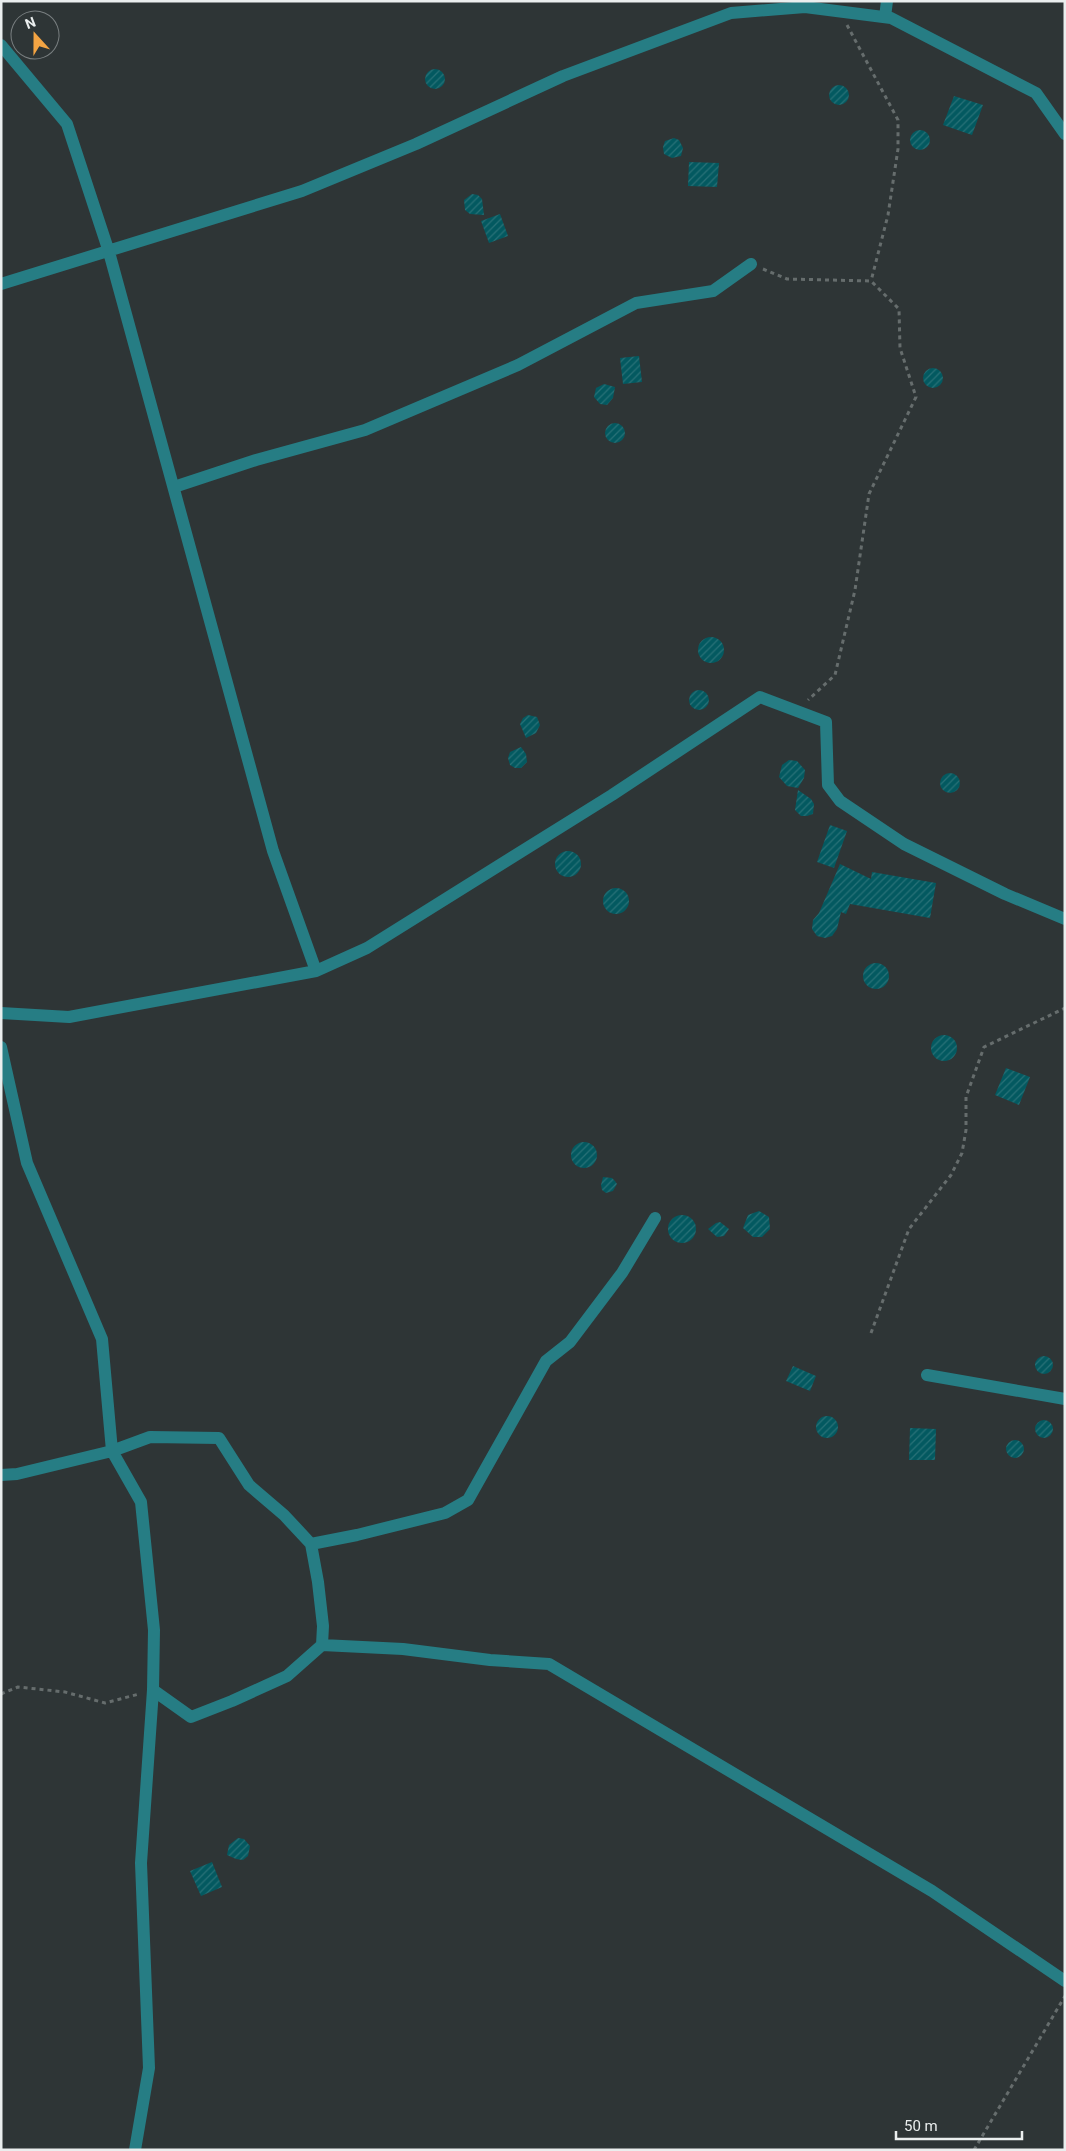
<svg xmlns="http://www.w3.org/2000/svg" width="1066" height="2151" viewBox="0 0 1066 2151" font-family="Roboto,sans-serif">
  <defs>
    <pattern id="building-hatch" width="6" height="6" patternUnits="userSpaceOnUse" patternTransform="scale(1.25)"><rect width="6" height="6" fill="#035960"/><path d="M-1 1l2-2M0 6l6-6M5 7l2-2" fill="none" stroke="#287177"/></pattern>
  </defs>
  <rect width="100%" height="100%" fill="#2e3536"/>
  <path fill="url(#building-hatch)" d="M425 79a10 10 0 1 1 20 0a10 10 0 1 1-20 0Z
    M829 95a10 10 0 1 1 20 0a10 10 0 1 1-20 0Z
    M954 96 983 105 972 135 943 125Z
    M910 140a10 10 0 1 1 20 0a10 10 0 1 1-20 0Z
    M674 138 679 140 683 148 681 156 672 158 664 154 663 147 665 141Z
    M689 162 719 163 717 187 688 186Z
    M472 194 478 195 482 199 484 215 470 214 465 210 464 200Z
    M500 214 508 236 489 243 481 221Z
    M639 356 642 382 623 384 620 358Z
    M923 378a10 10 0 1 1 20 0a10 10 0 1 1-20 0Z
    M604 384 615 387 613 398 607 405 600 404 594 397 596 388Z
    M605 433a10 10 0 1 1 20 0a10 10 0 1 1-20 0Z
    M698 650a13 13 0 1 1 26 0a13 13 0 1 1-26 0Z
    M689 700a10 10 0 1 1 20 0a10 10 0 1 1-20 0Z
    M528 715 537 717 540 725 536 733 526 738 520 724 523 718Z
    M521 747 526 754 527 762 521 768H515L510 765 508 758 510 752Z
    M789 760 797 761 805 770 804 778 798 788 787 786 779 777 782 765Z
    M940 783a10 10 0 1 1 20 0a10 10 0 1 1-20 0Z
    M798 790 811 799 814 804 813 814 807 816H801L795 810Z
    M830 825 847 831 834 868 817 862Z
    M555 864a13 13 0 1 1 26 0a13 13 0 1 1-26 0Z
    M840 864 871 879 872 872 936 883 930 918 850 904 846 914 841 912 837 929 832 936 825 938 817 936 812 929 813 920 819 913Z
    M603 901a13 13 0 1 1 26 0a13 13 0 1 1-26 0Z
    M863 976a13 13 0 1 1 26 0a13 13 0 1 1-26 0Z
    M931 1048a13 13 0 1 1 26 0a13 13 0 1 1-26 0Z
    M1006 1068 1030 1077 1019 1105 995 1095Z
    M571 1155a13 13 0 1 1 26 0a13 13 0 1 1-26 0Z
    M603 1177 612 1178 615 1181 617 1184 613 1191 606 1193 602 1190 601 1185Z
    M759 1211 769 1217 770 1229 762 1237H753L743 1228 748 1215Z
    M668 1229a14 14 0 1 1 28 0a14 14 0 1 1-28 0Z
    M720 1222 729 1229 724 1236 717 1237 708 1229 716 1223Z
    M1035 1365a9 9 0 1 1 18 0a9 9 0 1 1-18 0Z
    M793 1366 816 1376 810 1391 786 1381Z
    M816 1427a11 11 0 1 1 22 0a11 11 0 1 1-22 0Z
    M1035 1429a9 9 0 1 1 18 0a9 9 0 1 1-18 0Z
    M910 1428 936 1429 935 1460H909Z
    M1006 1449a9 9 0 1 1 18 0a9 9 0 1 1-18 0Z
    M238 1838 244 1839 250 1846 248 1856 243 1860 236 1859 227 1855 229 1845Z
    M212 1862 222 1887 201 1896 190 1871Z"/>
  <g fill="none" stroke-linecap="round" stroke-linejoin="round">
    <path stroke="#666d6d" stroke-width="3" stroke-dasharray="4 4" stroke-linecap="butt" d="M847 25 898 120V149L888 215 871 281
      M763 269 787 279 871 281 899 309 900 348 916 397 869 494 855 590 835 675 808 700
      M871 1333 909 1229 951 1175 962 1153 966 1130V1097L984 1047 1065 1008
      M1 1694 18 1687 65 1692 105 1703 139 1694
      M974 2150 1065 1996"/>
    <path stroke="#267d84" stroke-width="12" d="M885 17 887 1
      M1 45 67 124 109 252 273 851 316 971
      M1 284 302 191 416 144 563 76 731 13 805 7 891 18 1036 93 1065 134
      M174 487 256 460 365 430 518 365 636 303 713 291 751 264
      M1 1013 69 1017 316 971 367 948 612 795 760 697 826 722 828 785 840 801 904 844 1005 894 1065 919
      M1 1047 27 1163 102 1339 112 1451 141 1502 154 1630 153 1690 141 1863 149 2068 135 2150
      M927 1375 1065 1399
      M1 1475 17 1474 112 1451 150 1437 219 1438 249 1485 284 1515 311 1544 318 1582 323 1626 322 1645 287 1676 232 1701 191 1717 153 1690
      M311 1544 357 1535 445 1513 468 1500 546 1361 570 1342 622 1273 655 1218
      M322 1645 403 1649 490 1660 549 1664 932 1891 1065 1981"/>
  </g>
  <rect width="1066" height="2151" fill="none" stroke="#eaeeee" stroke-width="5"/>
  <g transform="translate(35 35) rotate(339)"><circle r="24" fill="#2e3536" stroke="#797f80"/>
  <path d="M0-4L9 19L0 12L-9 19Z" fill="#f3a443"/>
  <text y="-8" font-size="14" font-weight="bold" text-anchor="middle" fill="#eaeeee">N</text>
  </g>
  <path d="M896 2131v8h126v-8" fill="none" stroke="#eaeeee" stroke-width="2.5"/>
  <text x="904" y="2131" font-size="15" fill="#eaeeee" stroke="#2e3536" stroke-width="4" paint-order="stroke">50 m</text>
</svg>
